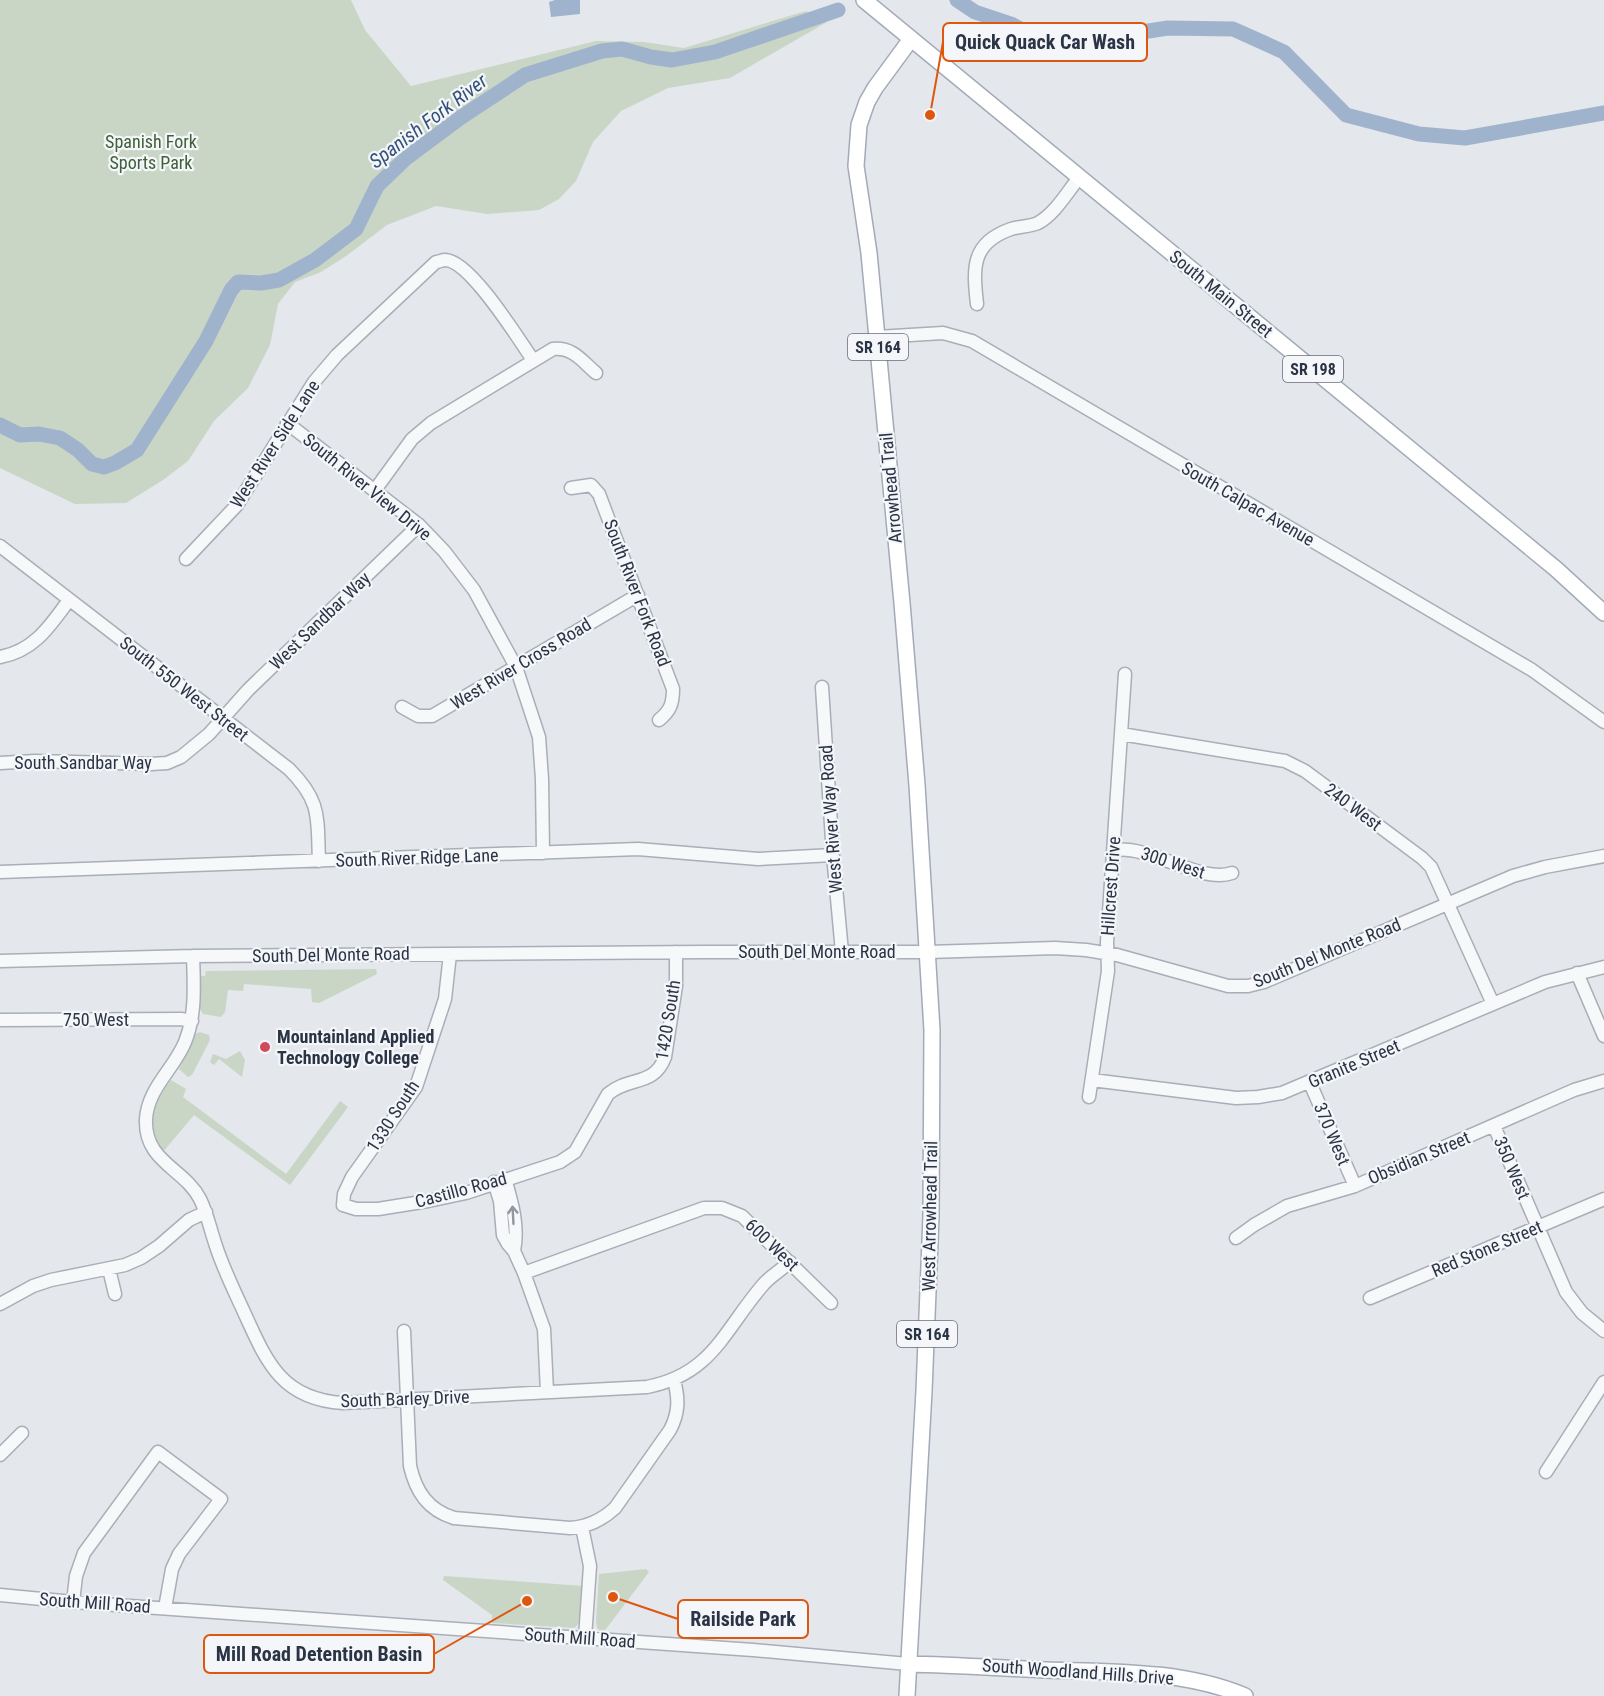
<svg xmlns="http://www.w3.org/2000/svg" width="1604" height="1696" viewBox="0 0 1604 1696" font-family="'Roboto Condensed',sans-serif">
  <rect width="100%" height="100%" fill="#e4e7ec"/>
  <path fill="#c9d6c5" d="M0 0H351L365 30 411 86 596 41 644 42 684 48 806 11 827 22 730 78 668 88 621 111 593 142 576 181 559 199 539 210 487 214 436 206 387 225 346 256 321 272 295 282 278 304 270 345 248 388 214 421 188 461 163 480 126 503 75 504 0 468Z
    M376 969 377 974 319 1003 312 1002 311 989 244 984 243 991 228 990 225 1012 221 1017 203 1014 200 1009V976H205L206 971Z
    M200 1032 209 1035 210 1040 192 1075 188 1077 179 1069 195 1034Z
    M240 1051 245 1060 242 1077 219 1059 214 1065 210 1062 213 1054 226 1059Z
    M171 1080 186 1089 183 1097 286 1174 340 1101 348 1107 290 1185 194 1115 163 1152C145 1127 154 1102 171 1080Z
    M646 1569 649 1572 603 1633 597 1628 596 1621 599 1574Z
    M444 1576 583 1586C583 1600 586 1620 574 1628L492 1623V1615L443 1580Z"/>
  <path fill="#9fb4cc" d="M555 0H580V14L551 17 549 2Z"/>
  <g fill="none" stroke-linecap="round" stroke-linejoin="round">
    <path stroke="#9fb4cc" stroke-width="15" d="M957 0 975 12 1011 24 1036 37 1063 44 1168 28 1233 29 1284 52 1346 115 1419 134 1465 138 1604 113
      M0 425 20 435 39 434 60 438 78 450 92 464 104 467 115 463 137 450 206 341 231 290 238 282 261 283 279 280 315 260 356 229 377 186 405 159 460 118 525 75 602 51 622 49 651 57 672 60 715 52 838 10"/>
    <g stroke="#a9aeb7" stroke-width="15">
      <path id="minor" d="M977 304C973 268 971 243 1011 229 1020 226 1029 227 1038 223 1055 214 1067 192 1079 178
        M877 337 943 333 972 341 1532 670 1604 722
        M287 423 419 525 444 551 474 590 516 667 539 737 542 779 543 853
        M571 488 591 485 599 494 673 689C673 704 670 711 659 720
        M375 490 412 439 431 423 553 349C573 347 582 361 596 373
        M0 546 289 769C322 802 317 818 319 861
        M186 559 237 505 314 382 337 355 436 262C439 262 442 260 445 260 470 260 519 340 533 360
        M0 657C34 651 50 626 69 600
        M822 687 833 855 842 952
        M402 707 418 716H432L638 595
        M1121 734 1285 761 1305 771 1422 858 1431 867 1493 1004
        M0 763 35 761 151 764 167 763 181 757 209 734 248 690 419 525
        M1114 850C1152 845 1200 884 1232 873
        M0 872 638 849 758 859 833 855
        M450 954 445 999 416 1087 352 1177 344 1194 343 1205 356 1209H378L428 1201 466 1193 560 1162 575 1152 608 1094C629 1076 654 1087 665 1057L676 986V952
        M193 956C194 985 196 1015 185 1042 174 1069 148 1088 146 1119 144 1162 184 1168 200 1199 207 1213 210 1228 215 1243 222 1266 233 1288 243 1310 266 1360 280 1399 343 1403L647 1387C712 1374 723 1332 762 1286 769 1277 781 1270 790 1262
        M0 961 193 956 704 952H928L1055 948 1086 950 1117 955 1228 986H1248L1264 982 1513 876 1545 867 1604 856
        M1577 973 1604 1036
        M0 1020 181 1019 192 1021
        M1092 1080 1236 1098 1258 1097 1282 1093 1545 982 1604 967
        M1310 1083 1355 1186
        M1089 1097 1108 971 1107 942 1125 674
        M1494 1126 1566 1292 1582 1313 1604 1331
        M505 1179C512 1202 519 1227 514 1251
        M494 1182 500 1201 503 1235 508 1244 514 1251 524 1273 544 1329 547 1392
        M1236 1238 1254 1225 1287 1206 1355 1186 1574 1090 1604 1081
        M109 1269 115 1294
        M524 1273 704 1208H722L742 1216 831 1303
        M1370 1298 1604 1199
        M0 1304 33 1286 51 1280 125 1265 141 1258 159 1246 189 1220 206 1212
        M404 1331 410 1466C416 1492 428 1510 454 1518L570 1528C588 1527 602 1520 615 1508L670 1430C679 1413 679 1399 674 1380
        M0 1455 22 1433
        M1546 1472 1604 1382
        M582 1527 590 1566 585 1638
        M0 1595 73 1602 753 1650 908 1664
        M73 1602 76 1576 84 1553 158 1452 221 1499 179 1554 172 1569 165 1608"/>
    </g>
    <g stroke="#a3abb8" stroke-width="18">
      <path id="major" d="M864 0 1556 569 1604 613
        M908 1664C954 1665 1000 1668 1046 1670 1112 1672 1183 1670 1245 1696
        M907 1696 924 1391 931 1216 932 1030 917 785 902 603 869 253 856 166 859 125 867 102 875 88 911 39"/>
    </g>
    <use href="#minor" stroke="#f7f8fa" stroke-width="12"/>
    <use href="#major" stroke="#fff" stroke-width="15"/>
  </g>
  <defs><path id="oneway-shaft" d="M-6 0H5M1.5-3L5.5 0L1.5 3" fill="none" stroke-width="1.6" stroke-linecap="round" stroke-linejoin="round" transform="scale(1.5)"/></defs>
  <use stroke="#9196a0" href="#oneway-shaft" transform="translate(513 1215) rotate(-93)"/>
  <circle fill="#d1495b" stroke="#f4f6f9" stroke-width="2" cx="265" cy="1047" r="6"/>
  <g text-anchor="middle" stroke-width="4.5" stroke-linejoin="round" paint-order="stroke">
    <g fill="#f4f6f9" stroke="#676e7b" stroke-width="1.5">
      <rect x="848" y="334" width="60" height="26" rx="4.5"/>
      <rect x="1283" y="356" width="60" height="26" rx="4.5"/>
      <rect x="897" y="1321" width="60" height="26" rx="4.5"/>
    </g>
    <g font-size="16" font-weight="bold" fill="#2b3445">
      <text x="878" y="353">SR 164</text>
      <text x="1313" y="375">SR 198</text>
      <text x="927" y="1340">SR 164</text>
    </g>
    <g font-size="18" fill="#3f6138" stroke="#f4f6f9">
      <text x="151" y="148">Spanish Fork<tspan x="151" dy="21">Sports Park</tspan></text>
    </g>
    <g font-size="18" fill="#2b3445" stroke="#f4f6f9">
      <text transform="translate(1221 294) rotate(39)" y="6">South Main Street</text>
      <text transform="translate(275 444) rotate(-57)" y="6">West River Side Lane</text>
      <text transform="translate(367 487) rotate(39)" y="6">South River View Drive</text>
      <text transform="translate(891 488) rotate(-95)" y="6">Arrowhead Trail</text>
      <text transform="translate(1248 504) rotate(30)" y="6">South Calpac Avenue</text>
      <text transform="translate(637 593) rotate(69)" y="6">South River Fork Road</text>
      <text transform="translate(320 621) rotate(-44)" y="6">West Sandbar Way</text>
      <text transform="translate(521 664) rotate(-31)" y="6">West River Cross Road</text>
      <text transform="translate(184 689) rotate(38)" y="6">South 550 West Street</text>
      <text x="83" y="769">South Sandbar Way</text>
      <text transform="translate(1353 807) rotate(37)" y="6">240 West</text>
      <text transform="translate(831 819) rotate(-94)" y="6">West River Way Road</text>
      <text transform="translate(417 858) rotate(-2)" y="6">South River Ridge Lane</text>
      <text transform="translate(1173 863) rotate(18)" y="6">300 West</text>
      <text transform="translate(1111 886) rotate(-86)" y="6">Hillcrest Drive</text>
      <text x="817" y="958">South Del Monte Road</text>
      <text transform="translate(1327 953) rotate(-22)" y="6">South Del Monte Road</text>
      <text transform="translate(331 955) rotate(-1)" y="6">South Del Monte Road</text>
      <text x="96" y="1026">750 West</text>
      <text transform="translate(668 1020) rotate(-81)" y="6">1420 South</text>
      <text transform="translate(1354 1064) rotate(-23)" y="6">Granite Street</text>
      <text transform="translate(393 1116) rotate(-57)" y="6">1330 South</text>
      <text transform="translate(1332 1134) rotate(67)" y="6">370 West</text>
      <text transform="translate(1419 1158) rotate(-23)" y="6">Obsidian Street</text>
      <text transform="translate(1512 1168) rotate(67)" y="6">350 West</text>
      <text transform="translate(461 1190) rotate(-15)" y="6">Castillo Road</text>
      <text transform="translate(930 1216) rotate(-89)" y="6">West Arrowhead Trail</text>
      <text transform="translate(772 1245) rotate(44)" y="6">600 West</text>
      <text transform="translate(1487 1249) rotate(-23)" y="6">Red Stone Street</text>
      <text transform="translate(405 1399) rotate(-2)" y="6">South Barley Drive</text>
      <text transform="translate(95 1603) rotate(4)" y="6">South Mill Road</text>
      <text transform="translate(580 1638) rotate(4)" y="6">South Mill Road</text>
      <text transform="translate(1078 1672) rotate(4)" y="6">South Woodland Hills Drive</text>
    </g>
    <g font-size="18" font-weight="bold" fill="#2b3445" stroke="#f4f6f9" text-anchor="start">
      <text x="277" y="1043">Mountainland Applied<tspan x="277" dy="21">Technology College</tspan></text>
    </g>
    <g font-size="20" font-style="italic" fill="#34527a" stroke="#f4f6f9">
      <text transform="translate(428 121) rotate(-37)" y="7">Spanish Fork River</text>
    </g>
  </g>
  <path fill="none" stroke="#df570f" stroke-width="2" d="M930 115L943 42M613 1597L678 1619M527 1601L434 1654"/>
  <g fill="#df570f" stroke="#f4f6f9" stroke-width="2">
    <circle cx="930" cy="115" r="6"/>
    <circle cx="613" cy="1597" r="6"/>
    <circle cx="527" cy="1601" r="6"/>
  </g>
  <g fill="#f4f6f9" stroke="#df570f" stroke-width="2">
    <rect x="943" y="23" width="204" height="38" rx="6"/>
    <rect x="678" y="1600" width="130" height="38" rx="6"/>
    <rect x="204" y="1635" width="230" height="38" rx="6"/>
  </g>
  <g font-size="20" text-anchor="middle" font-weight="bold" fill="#2b3445">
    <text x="1045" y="49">Quick Quack Car Wash</text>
    <text x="743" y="1626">Railside Park</text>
    <text x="319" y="1661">Mill Road Detention Basin</text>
  </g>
</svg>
